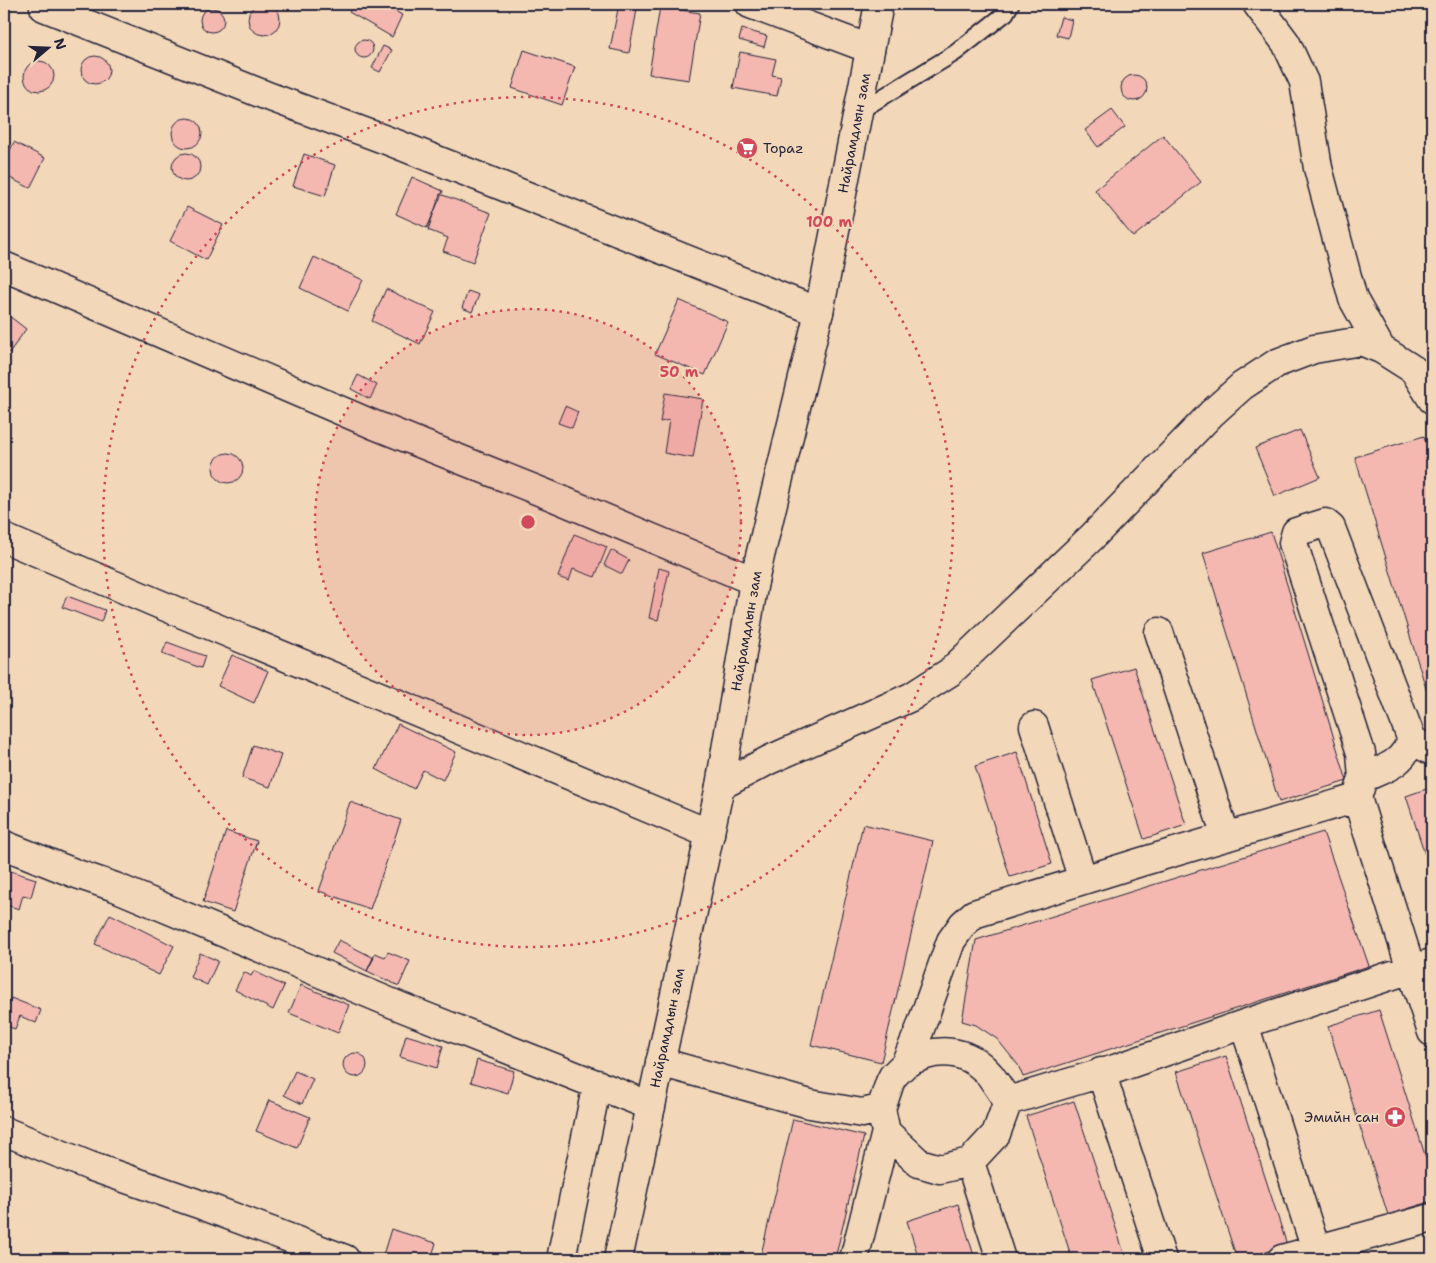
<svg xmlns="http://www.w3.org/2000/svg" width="1436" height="1263" viewBox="0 0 1436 1263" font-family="'Shantell Sans',sans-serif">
  <rect width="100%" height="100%" fill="#f3d7b9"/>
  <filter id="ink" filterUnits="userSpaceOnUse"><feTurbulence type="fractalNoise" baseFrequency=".02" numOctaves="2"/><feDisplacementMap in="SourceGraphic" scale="10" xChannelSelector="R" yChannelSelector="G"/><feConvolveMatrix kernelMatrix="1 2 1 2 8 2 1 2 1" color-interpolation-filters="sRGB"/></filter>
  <g filter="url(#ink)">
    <path fill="#f4b8b1" stroke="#22223b" d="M248 19a16 16 0 1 1 32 0a16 16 0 1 1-32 0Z
      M354 4H382L402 15 392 37 349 12Z
      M619 4H638L629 53 610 49Z
      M1069 4H1090L1089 9 1068 5Z
      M660 7 700 13 689 80 649 74Z
      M200 20a12 12 0 1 1 24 0a12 12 0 1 1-24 0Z
      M1061 17 1072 20 1068 38 1056 35Z
      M742 29 767 36 764 47 739 40Z
      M355 49a9 9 0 1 1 18 0a9 9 0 1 1-18 0Z
      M383 46 392 50 380 72 372 68Z
      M524 50 575 67 562 105 512 88Z
      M740 52 776 59 772 75 781 77 777 96 733 88Z
      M81 70a14 14 0 1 1 28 0a14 14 0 1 1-28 0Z
      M24 76a15 15 0 1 1 30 0a15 15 0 1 1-30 0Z
      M1121 88a13 13 0 1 1 26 0a13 13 0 1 1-26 0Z
      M1112 110 1125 127 1098 147 1085 130Z
      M172 133a15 15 0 1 1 30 0a15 15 0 1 1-30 0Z
      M1163 135 1201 182 1133 237 1095 190Z
      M14 142 45 158 30 188 4 175V163Z
      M172 167a14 14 0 1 1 28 0a14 14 0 1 1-28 0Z
      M304 154 335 165 325 196 293 186Z
      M412 177 443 191 427 228 396 214Z
      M440 194 491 213 473 262 443 251 448 238 428 230Z
      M187 207 223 225 206 260 170 241Z
      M314 257 363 280 348 311 300 288Z
      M386 289 435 312 420 344 372 321Z
      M468 291 479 295 472 312 462 308Z
      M679 300 728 322 705 375 655 354Z
      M4 312 26 329 9 353 4 349Z
      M358 375 377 385 370 399 351 389Z
      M665 393 703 399 693 458 664 453 669 420 660 422Z
      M565 406 578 412 572 428 558 423Z
      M1300 430 1320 477 1275 496 1255 448Z
      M1424 436 1432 464V708L1355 457Z
      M213 468a15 15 0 1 1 30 0a15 15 0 1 1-30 0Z
      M1271 532 1347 781 1279 802 1203 553Z
      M574 534 607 547 595 577 573 569 569 581 558 577Z
      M611 550 629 560 622 574 604 565Z
      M659 568 669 571 658 620 649 618Z
      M67 596 105 610 101 622 62 607Z
      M167 642 205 656 201 668 162 654Z
      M232 655 268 671 254 703 218 686Z
      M1134 667 1186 825 1144 839 1092 680Z
      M398 724 456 752 443 780 423 770 414 789 376 769Z
      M253 745 281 755 270 787 242 778Z
      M1017 752 1052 864 1010 877 975 766Z
      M1432 787V876L1406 796Z
      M350 802 401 820 370 909 319 891Z
      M863 824 933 841 881 1062 811 1045Z
      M226 831 257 841 233 912 203 902Z
      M1323 832 1369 966 1023 1077 1018 1065 997 1039 976 1025 962 1021 976 940Z
      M4 869 36 879 31 897 23 895 19 909 4 904Z
      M110 914 174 946 159 975 95 944Z
      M339 940 374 958 367 971 332 953Z
      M388 952 410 961 399 986 367 971 375 953 385 957Z
      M200 953 218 961 207 985 190 977Z
      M254 971 284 986 273 1010 235 990 244 972 251 976Z
      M301 985 349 1005 338 1033 289 1013Z
      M11 998 41 1010 36 1023 20 1016 15 1029 4 1025V1016Z
      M1379 1010 1432 1177V1201L1388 1215 1328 1026Z
      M406 1035 443 1046 437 1068 400 1057Z
      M343 1065a12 12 0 1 1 24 0a12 12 0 1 1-24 0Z
      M1226 1056 1287 1245 1243 1259H1237L1176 1072Z
      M477 1060 514 1071 508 1093 471 1082Z
      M295 1071 313 1079 302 1104 284 1095Z
      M269 1100 310 1117 297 1148 256 1131Z
      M1074 1101 1126 1259H1072L1026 1116Z
      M793 1119 864 1136 835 1259H760Z
      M958 1204 975 1259H919L907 1221Z
      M391 1229 436 1243 431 1259H398L383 1255Z"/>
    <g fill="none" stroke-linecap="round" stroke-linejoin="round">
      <g stroke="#22223b" stroke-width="19">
        <path id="lane" d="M858 112 955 53 1006 13 1011 4"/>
      </g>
      <g stroke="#22223b" stroke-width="31">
        <path id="street" d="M750 4 870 49
          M1257 4 1286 43 1304 82 1318 168 1353 299 1381 349 1414 370 1432 399
          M44 7 265 95 394 143 819 312
          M4 266 372 424 554 497 754 581
          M4 538 159 604 710 834
          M1159 632 1226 837
          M1034 726 1083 880
          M1363 778C1387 767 1400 766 1412 740
          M720 786 769 760 911 697 950 672 1092 537 1212 413 1242 386 1277 363 1314 349 1361 341 1381 349
          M1357 798 1363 778 1361 753 1293 543 1296 532 1325 523 1331 528 1412 740 1432 751
          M4 845 74 873 115 887 401 1007 651 1106
          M1432 963 1411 969 1432 1032
          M1244 1024 1316 1250
          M660 1062 810 1104 862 1113 881 1109 890 1082 893 1076 905 1064 920 1029 951 941 963 924 974 914 1141 862 1357 798 1411 969 1244 1024 1115 1069 1008 1101
          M1101 1072 1162 1259
          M881 1109 886 1132 919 1163 940 1169 970 1162 996 1134 1008 1101C1002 1093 996 1083 990 1075 966 1047 935 1047 905 1064
          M4 1131 90 1166 196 1203 345 1259
          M970 1162 1001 1259
          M561 1259 597 1084
          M854 1259 886 1132
          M1282 1259 1432 1218"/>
      </g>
      <g stroke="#22223b" stroke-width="31">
        <path id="secondary" d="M618 1259 720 786 754 581 819 312 879 4"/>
      </g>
      <use href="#lane" stroke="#f3d7b9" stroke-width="15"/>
      <use href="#street" stroke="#f3d7b9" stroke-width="28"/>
      <use href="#secondary" stroke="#f3d7b9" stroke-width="28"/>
    </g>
  </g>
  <circle cx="528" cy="522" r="213" fill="#d1495b" fill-opacity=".12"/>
  <g fill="none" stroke="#d1495b" stroke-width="2.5" stroke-dasharray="2.5 5">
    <circle cx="528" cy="522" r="213"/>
    <circle cx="528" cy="522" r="425"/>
  </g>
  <defs>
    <g id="supermarket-disc" transform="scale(1.125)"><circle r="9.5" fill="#d1495b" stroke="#f3d7b9"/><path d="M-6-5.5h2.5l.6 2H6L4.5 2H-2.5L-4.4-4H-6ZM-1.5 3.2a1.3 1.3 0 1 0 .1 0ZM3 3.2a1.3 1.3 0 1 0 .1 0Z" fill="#fff"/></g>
    <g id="pharmacy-disc" transform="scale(1.125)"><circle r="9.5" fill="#d1495b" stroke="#f3d7b9"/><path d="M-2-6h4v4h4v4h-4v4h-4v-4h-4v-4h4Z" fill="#fff"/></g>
  </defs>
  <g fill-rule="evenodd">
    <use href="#supermarket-disc" x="747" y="148"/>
    <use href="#pharmacy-disc" x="1395" y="1117"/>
  </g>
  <g text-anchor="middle" stroke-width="4" stroke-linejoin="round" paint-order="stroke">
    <g font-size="14" fill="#22223b" stroke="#f3d7b9">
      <text transform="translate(854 133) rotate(-79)" y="5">Найрамдлын зам</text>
      <text transform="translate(746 631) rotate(-80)" y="5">Найрамдлын зам</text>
      <text transform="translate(667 1028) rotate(-78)" y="5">Найрамдлын зам</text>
    </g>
    <g font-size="14" fill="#22223b" stroke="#f3d7b9" text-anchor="start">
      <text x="763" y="153">Topaz</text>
      <text x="1379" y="1122" text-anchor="end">Эмийн сан</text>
    </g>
  </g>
  <circle cx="528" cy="522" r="8" fill="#d1495b" stroke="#f3d7b9" stroke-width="2.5"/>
  <g font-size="15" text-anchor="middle" font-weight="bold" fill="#d1495b" stroke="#f3d7b9" stroke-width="4" stroke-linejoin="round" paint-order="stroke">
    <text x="829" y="227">100 m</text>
    <text x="679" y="377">50 m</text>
  </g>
  <rect width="1436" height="1263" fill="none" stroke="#f3d7b9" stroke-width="20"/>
  <rect x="10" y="10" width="1416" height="1243" fill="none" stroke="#22223b" stroke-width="2" filter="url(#ink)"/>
  <g transform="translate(48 48) rotate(71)" stroke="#f3d7b9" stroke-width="4" paint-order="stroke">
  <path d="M0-4L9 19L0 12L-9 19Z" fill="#22223b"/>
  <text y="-8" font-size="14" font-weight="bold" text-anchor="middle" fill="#22223b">N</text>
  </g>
</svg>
